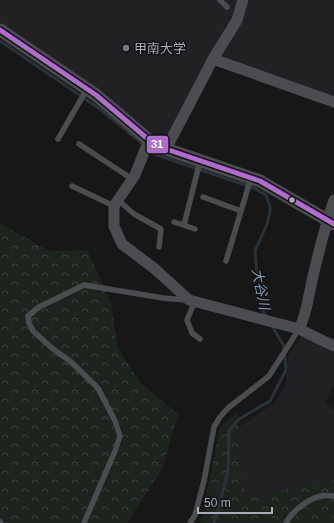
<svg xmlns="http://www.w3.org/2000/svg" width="334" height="523" viewBox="0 0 334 523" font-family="Helvetica,'Noto Sans JP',sans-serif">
  <defs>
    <pattern id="forest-crowns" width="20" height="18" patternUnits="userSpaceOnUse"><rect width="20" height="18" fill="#1d241e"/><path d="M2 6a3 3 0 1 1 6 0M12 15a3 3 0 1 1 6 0" fill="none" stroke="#3b413d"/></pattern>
  </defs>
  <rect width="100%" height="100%" fill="#171717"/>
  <path fill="#212123" d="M0 0H238L235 11 200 73 166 136 161 138 136 121 103 92 0 23Z
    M249 0H334V99L222 58 220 53 246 9Z
    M303 334 334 353V384L326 403 334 411V497L233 509 235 429 256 416 275 402 285 386 288 355Z"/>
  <path fill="url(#forest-crowns)" d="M0 223 49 251 87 250 111 302 118 349 141 383 178 414 162 469 127 523H0Z
    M237 413 245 500 334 478V523H200L202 517 220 427Z"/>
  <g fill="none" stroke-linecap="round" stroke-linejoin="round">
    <path stroke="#2a3239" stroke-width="3" d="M0 41 100 109 144 145
      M148 149 154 154 254 188 266 195 270 206V212L267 224 255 251 257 273 261 284 263 311 267 317
      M214 523 217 515 228 471 229 431 239 419 270 401 286 370 284 346 272 326"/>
    <path stroke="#4b4c50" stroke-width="5.5" d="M220 0 227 7
      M58 139 87 89
      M79 144 132 179
      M72 186 114 206
      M203 197 241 211
      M118 200 134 214 161 229 159 247
      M174 222 195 229
      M184 225 200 161
      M226 261 251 178
      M195 301 187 320 192 333 200 339
      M0 522 1 523
      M84 523 115 451 120 436 115 421 98 388 71 362 52 348 33 331 29 323 28 316 39 307 84 285 163 298 186 300
      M190 523 195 515 204 481 214 427 220 417 228 408 269 376 299 329
      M286 523C292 511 308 499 321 496 325 495 330 496 334 496"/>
    <path stroke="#4b4c50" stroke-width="11" d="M213 59 334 102
      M149 140 135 175 114 206V226L122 244 155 269 189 300 299 329 334 346
      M166 149 213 59 237 20 243 0
      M299 329C307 313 308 298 312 281 318 254 325 227 334 200"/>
    <path stroke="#4b4c50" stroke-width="13" d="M0 30 96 95 149 140 166 149 260 181 334 224"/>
    <g stroke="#111113" stroke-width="8">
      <path id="bus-1" d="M0 30 96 95 149 140 166 149 260 181 334 224"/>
    </g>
    <use href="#bus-1" stroke="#b06ccc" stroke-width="5"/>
  </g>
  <circle fill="#757880" stroke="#111113" stroke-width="1.5" cx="126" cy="48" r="4"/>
  <circle fill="#a8adb8" stroke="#111113" stroke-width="1.5" cx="292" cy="200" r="3.5"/>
  <g text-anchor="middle" stroke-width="3" stroke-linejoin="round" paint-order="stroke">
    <g font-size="13" fill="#a8adb8" stroke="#111113" text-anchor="start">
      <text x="134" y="53">甲南大学</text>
    </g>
    <g font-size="14" font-style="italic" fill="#7f9bb3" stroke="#111113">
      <text transform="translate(261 289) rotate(79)" y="5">大谷川</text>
    </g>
  </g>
  <rect stroke="#111113" stroke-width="1.5" x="146" y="135" width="23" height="19" rx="4" fill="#b06ccc"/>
  <g font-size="11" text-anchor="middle" font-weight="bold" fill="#fff">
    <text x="157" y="148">31</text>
  </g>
  <path d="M198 507v6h74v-6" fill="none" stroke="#a8adb8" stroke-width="2"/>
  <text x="204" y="507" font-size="12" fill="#a8adb8" stroke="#111113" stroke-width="3" paint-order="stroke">50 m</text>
</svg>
